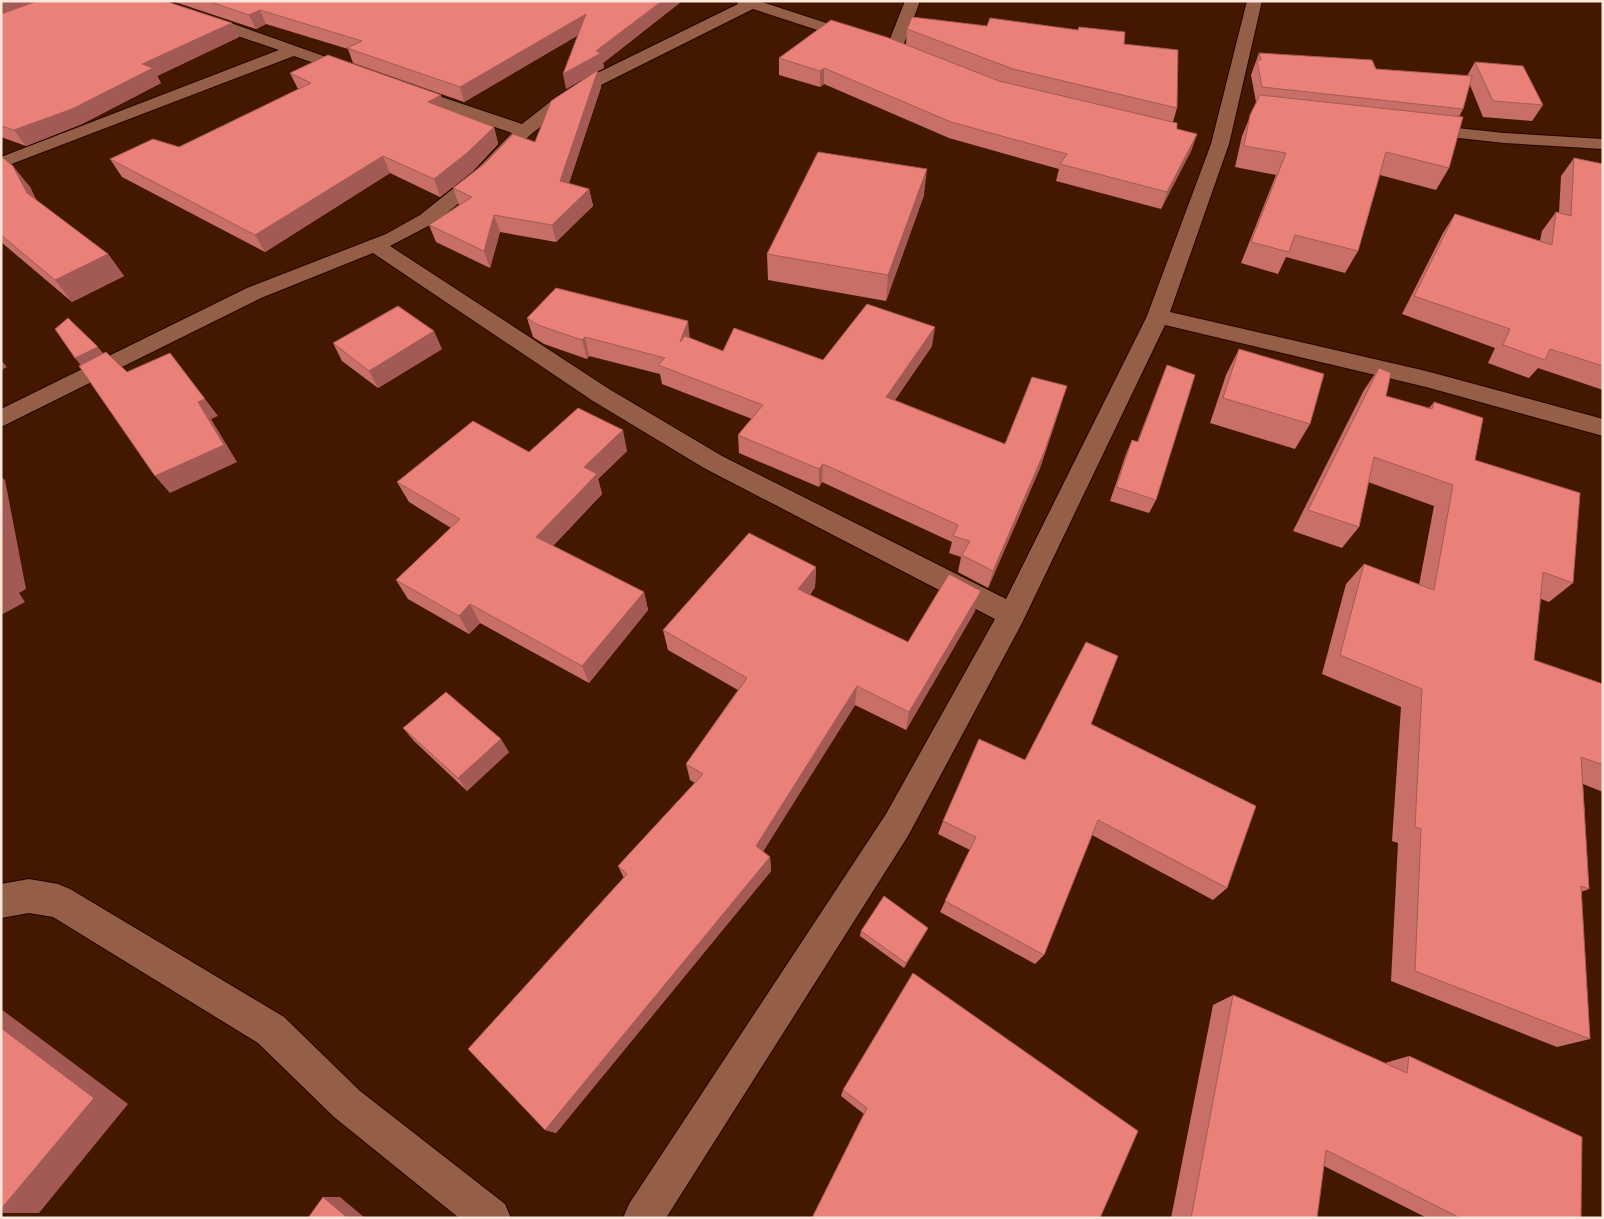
<svg xmlns="http://www.w3.org/2000/svg" width="1604" height="1219" viewBox="0 0 1604 1219" font-family="'Zilla Slab',serif">
  <rect width="100%" height="100%" fill="#441700"/>
  <g fill="none" stroke-linecap="round" stroke-linejoin="round">
    <g stroke="#240400" stroke-width="2">
      <path id="street" d="M141 1H164L231 23 360 69 362 72 360 75 354 77 294 56 1 168V157L279 50 143 4Z
        M736 1H759L863 35 865 38 863 41H851L753 9 595 88 567 106 530 135 488 180 434 223 390 246 609 389 722 456 1006 599 1147 316 1211 144 1247 1H1262L1229 144 1170 312 1426 371 1603 419V436L1426 387 1165 325 1022 623 908 836 666 1218H623L629 1204 886 814 995 619 704 468 593 401 373 253 261 298 1 427V409L247 288 386 234 420 215 474 172 512 133 403 96 401 92 403 88H415L522 124 555 98 583 80 738 4Z
        M905 1H920L902 49 900 52H888L886 49Z
        M1420 124 1504 133 1603 139V149L1504 143 1414 133 1411 129 1414 125Z
        M29 879 58 884 70 889 284 1017 360 1091 505 1204 511 1218H459L334 1117 258 1043 53 917 29 913 1 918V884Z"/>
    </g>
    <use href="#street" fill="#945f46" fill-rule="evenodd"/>
  </g>
  <path fill="#c86f67" d="M1 1 232 23 239 37 157 76 161 83 82 124 26 146 1 137Z
    M172 1H682L603 63 604 68 598 71 601 87 569 183 589 189 593 206 556 242 500 232 490 268 436 242 429 225 459 205 453 188 535 142 590 75 566 89 578 35 464 102 353 63 348 49 266 24 256 29Z
    M907 29 1124 44 1177 108 1173 122 1177 129 1197 134 1191 151 1161 209 1056 181 1059 169 949 138 824 84 820 87 779 75V58L906 44Z
    M1259 53 1376 69 1467 76 1475 62 1543 105 1532 121 1483 117 1470 85 1463 109 1459 117 1449 168 1436 190 1380 175 1358 251 1345 273 1286 257 1278 274 1241 263 1276 175 1235 167 1242 136 1256 102 1251 75Z
    M290 73 445 109 494 127 498 144 473 171 440 197 390 173 265 252 122 177 110 159 179 147 298 89Z
    M1 156 30 187 36 200 108 254 124 276 72 302 1 242Z
    M1574 158 1603 164V390L1538 368 1529 378 1488 363 1495 348 1402 314 1443 233 1455 214 1540 241 1542 231 1556 212 1559 213 1561 176Z
    M924 195 886 301 768 280 767 254Z
    M527 318 690 338 723 351 823 360 932 346 895 400 1005 444 1061 405 1040 468 988 588 958 572 961 557 949 553 952 542 822 482 819 487 739 453 738 435 752 419 662 384 660 374 589 356 587 359 544 344 533 337Z
    M333 343 442 349 378 388 342 361Z
    M1239 349 1310 424 1295 449 1210 423 1226 375Z
    M1167 365 1156 500 1149 513 1110 501 1126 454 1132 440 1137 442Z
    M1379 368 1386 396 1429 408 1434 402 1475 460 1573 583 1549 602 1541 599 1534 660 1603 684V792L1583 784 1589 889 1581 892 1590 1039 1557 1047 1391 981 1398 843 1392 841 1401 707 1322 674 1346 584 1364 564 1419 585 1434 506 1368 482 1359 527 1342 548 1293 531 1364 390Z
    M627 451 598 479 602 494 553 546 644 592 648 610 589 683 480 623 469 634 408 599 396 580 451 528 409 502 397 482 529 452Z
    M816 567 815 587 810 595 908 642 975 611 906 730 855 705 763 851 770 857 771 871 556 1133 545 1130 624 878 618 866 695 783 690 780 686 764 738 690 668 650 663 630Z
    M1091 724 1227 888 1213 900 1092 835 1044 955 1035 964 940 912 970 850 938 834 943 821 1025 760Z
    M403 728 509 752 467 791 414 741Z
    M928 928 926 932 904 968 860 936 861 931Z
    M1233 995 1385 1063 1409 1056 1581 1218H1427L1324 1166 1317 1218H1171L1213 1005Z
    M843 1090 1100 1218H812L864 1114 841 1096Z"/>
  <path fill="#a35a54" d="M1 1H47L1 18Z
    M662 1H682L603 63 604 68 598 71 601 87 564 198 560 181 597 71 566 89 563 74 596 51Z
    M260 10 266 24 256 29 249 15Z
    M586 14 589 29 464 102 460 87Z
    M232 23 239 37 157 76 161 83 82 124 26 146 14 130 142 64Z
    M824 68V84L820 87V71Z
    M441 95 446 113 428 102Z
    M494 127 498 144 473 171 440 197 434 179Z
    M1197 134 1191 151 1161 209 1167 192Z
    M383 156 390 173 265 252 255 235Z
    M13 166 30 187 44 215 27 193Z
    M927 169 924 195 886 301 888 275Z
    M589 189 593 206 556 242 552 225Z
    M494 215 500 232 490 268 484 251Z
    M108 254 124 276 72 302 55 280Z
    M688 321 690 340 680 342Z
    M935 327 932 346 884 415 886 397Z
    M434 331 442 349 378 388 369 371Z
    M585 337 589 356 587 359 582 340Z
    M98 347 105 356 82 367 75 358Z
    M1 360 7 367 1 370Z
    M205 399 218 416 211 419 237 462 170 493 155 476 198 402Z
    M1061 405 1040 468 988 588 993 571Z
    M623 430 627 451 598 479 602 494 543 556 536 537 584 467Z
    M823 464 822 482 819 487V469Z
    M1 477 5 480 26 589 19 593 25 602 1 615Z
    M816 567 815 587 798 609V589Z
    M981 591 975 611 906 730 909 712Z
    M644 592 648 610 589 683 582 666Z
    M470 604 480 623 469 634 459 616Z
    M857 686 855 705 758 860 756 846Z
    M501 739 509 752 467 791 458 778Z
    M770 857 771 871 556 1133 545 1130Z
    M928 928 926 932 904 968 906 963Z
    M1 1009 128 1104 39 1213H1Z
    M323 1197H340L365 1218H348Z"/>
  <path fill="#e98178" stroke="#a35a54" d="M37 1H165L232 23 142 64 153 68 72 109 14 130 1 126V14Z
    M208 1H662L596 51 601 53 563 74 586 14 460 87 347 48 362 41 260 10 249 15Z
    M912 17 987 26 990 18 1078 30 1079 27 1125 32 1124 44 1178 50 1177 108 1013 69 907 29Z
    M831 20 889 38 999 81 1177 123V129L1197 134 1167 192 1060 164 1067 154 951 122 824 68 820 71 779 58Z
    M1259 53 1372 60 1376 69 1472 76 1463 109 1262 87 1257 60H1261Z
    M328 55 441 95 428 102 494 127 467 153 434 179 383 156 255 235 110 159 153 139 179 147 311 83 290 73Z
    M1475 62 1523 66 1543 105 1493 101Z
    M598 70 560 181 589 189 552 225 494 215 484 251 429 225 472 197 453 188 484 164 513 134 535 142 551 101Z
    M1260 95 1463 117 1449 168 1386 152 1358 251 1295 235 1289 252 1251 242 1286 153 1244 146 1250 115Z
    M818 152 927 169 888 275 767 254Z
    M1 156 13 166 27 193 108 254 55 280 1 235Z
    M1574 158 1603 164V366L1550 349 1545 360 1503 345 1510 329 1414 296 1455 214 1552 245 1556 212 1571 216Z
    M556 288 688 321 680 342 685 336 723 351 734 328 823 360 867 304 935 327 886 397 1005 444 1032 377 1067 386 1045 450 993 571 962 555 970 541 953 536 958 525 823 464 819 469 738 435 763 405 658 365 665 358 585 337 582 340 538 325 527 318Z
    M398 306 434 331 369 371 333 343Z
    M68 318 98 347 75 358 55 329Z
    M1239 349 1324 374 1310 424 1223 398Z
    M106 352 127 372 170 353 205 399 198 402 224 445 155 476 79 366Z
    M1167 365 1195 375 1156 500 1116 487 1132 440 1138 442Z
    M1379 368 1391 373 1386 396 1432 409 1434 402 1483 418 1475 460 1580 493 1573 583 1543 572 1534 660 1603 684V765L1581 757 1589 889 1581 886 1590 1039 1415 971 1421 829 1415 827 1422 689 1340 655 1364 564 1434 590 1453 485 1374 457 1359 527 1308 510Z
    M578 408 623 430 584 467 597 474 536 537 644 592 582 666 470 604 459 616 396 580 460 519 397 482 473 421 529 452Z
    M749 533 816 567 798 589 908 642 949 574 981 591 909 712 857 686 756 846 770 857 545 1130 468 1049 627 874 618 866 703 774 686 764 747 678 663 630Z
    M1086 642 1118 656 1091 724 1256 806 1227 888 1098 820 1044 955 945 901 976 837 943 821 979 739 1025 760Z
    M446 692 501 739 458 778 403 728Z
    M884 896 928 928 906 963 861 931Z
    M913 973 1138 1131 1100 1218H812L867 1108 843 1090Z
    M1233 995 1407 1073 1409 1056 1582 1137 1581 1218H1460L1326 1150 1317 1218H1191Z
    M1 1028 94 1098 1 1209Z
    M323 1197 348 1218H308Z"/>
  <rect width="1604" height="1219" fill="none" stroke="#ffe6da" stroke-width="5"/>
</svg>
